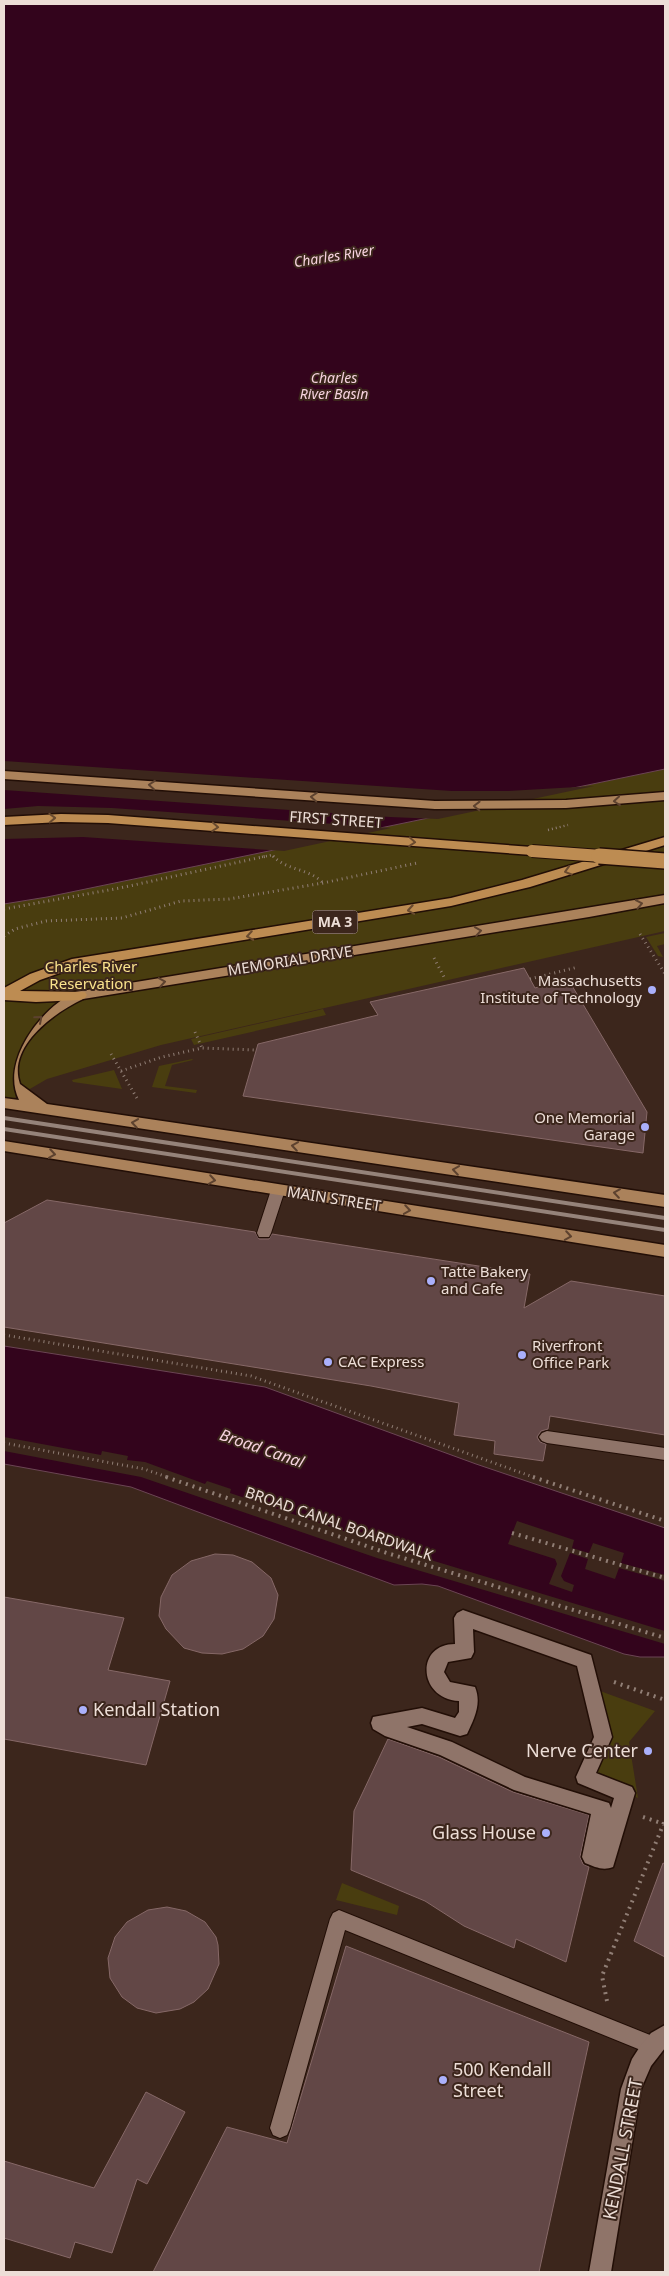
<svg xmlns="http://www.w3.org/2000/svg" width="669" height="2276" viewBox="0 0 669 2276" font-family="'Noto Sans',sans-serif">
  <rect width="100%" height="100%" fill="#3c261c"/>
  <path fill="#493d0f" d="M665 769V931L161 1045 47 1079 4 1104V904L47 897Z
    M665 933V944L657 946 663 957 658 956 646 937Z
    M323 1009 326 1015 194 1045 191 1039Z
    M192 1059 193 1060 172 1065 165 1086 197 1090 196 1093 152 1087 159 1066Z
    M114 1070 122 1089 73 1082 72 1080Z
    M589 1687 655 1711 629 1742 638 1798 585 1777 603 1737Z
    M342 1883 399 1906 397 1915 336 1900Z"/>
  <path fill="#33041c" stroke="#6b4554" d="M4 4H665V769L47 897 4 904Z
    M4 1346 265 1387 476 1464 665 1528V1657H640L624 1654 438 1586 422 1584 394 1585 131 1487 4 1464Z"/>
  <path fill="#3c261c" d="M4 761 452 791H508L594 786 438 819 390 817 4 790Z
    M38 806 112 808 391 828 284 851 83 837 4 839V809Z
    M4 1437 101 1455 102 1451 128 1456 127 1460 145 1462 205 1484 207 1481 231 1489 230 1493 352 1534 354 1530 380 1539 378 1544 665 1631V1644L377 1558 141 1477 4 1451Z
    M517 1521 574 1540 572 1548 589 1553 593 1543 624 1553 621 1563 665 1575V1581L619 1568 615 1579 585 1569 588 1559 570 1553 561 1576 564 1581 574 1585 572 1592 549 1584 557 1564 555 1559 508 1544Z"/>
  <path fill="#624746" stroke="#866867" d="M524 968 535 988 568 979 647 1112 643 1153 243 1096 258 1044 378 1015 370 1002Z
    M47 1200 255 1232 259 1239H269L272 1234 530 1274 524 1308 571 1281 665 1296V1435L550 1416 548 1429 541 1431 537 1437 540 1442 546 1444 543 1461 494 1454 495 1441 454 1435 459 1403 371 1386 4 1327V1223Z
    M215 1554 233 1555 252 1562 271 1578 278 1595 274 1619 263 1636 243 1649 222 1654 202 1653 184 1648 166 1629 159 1616 161 1597 172 1575 191 1561Z
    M4 1597 124 1618 108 1670 170 1681 146 1765 4 1739Z
    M388 1739 439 1757 513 1792 589 1815 580 1857 583 1864 589 1867 566 1962 516 1939 514 1948 464 1926 425 1901 351 1870 354 1811Z
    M663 1863 665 1864V1957L634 1941Z
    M167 1907 186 1911 205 1922 216 1937 218 1945 219 1964 208 1989 194 2002 180 2009 156 2013 137 2008 122 1997 110 1978 108 1958 115 1937 127 1922 148 1910Z
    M346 1946 589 2042 539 2272H153L227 2127 287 2143Z
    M146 2092 185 2112 147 2184 137 2179 112 2253 75 2242 70 2258 4 2238V2161L94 2188Z"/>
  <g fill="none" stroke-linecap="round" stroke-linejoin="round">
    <g stroke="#220e06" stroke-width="2">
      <path id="lane" d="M278 1185 283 1186 285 1190 271 1233 269 1237H259L257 1233 271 1190 273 1186Z
        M547 1431 665 1448V1460L547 1443 542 1441 539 1437 542 1433Z
        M339 1910 660 2039 662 2046 660 2053 653 2055 345 1930 290 2128 287 2135 280 2138 273 2135 270 2128 330 1919 333 1913Z"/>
    </g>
    <g stroke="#220e06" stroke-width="3">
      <path id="street" d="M463 1610 591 1655 612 1737 596 1773 632 1787 635 1793 613 1867C603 1871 595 1867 585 1863L582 1857 591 1814 514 1790 440 1755 385 1736 373 1729 371 1723 373 1717 422 1708 455 1718 459 1712V1701C418 1699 415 1644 455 1644L454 1618 457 1613ZM473 1629 577 1666 594 1737 576 1777 578 1783 614 1798 611 1808 609 1803 525 1777 452 1742 407 1727 422 1724 460 1736 467 1734C474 1719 482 1704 475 1687L450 1682 444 1672 448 1662 471 1658 474 1652Z
        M665 2025V2048L651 2066 641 2089 611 2272H589L621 2089 632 2059 641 2045 651 2033Z"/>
    </g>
    <g stroke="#220e06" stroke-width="3">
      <path id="primary" d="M4 771 435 801 566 800 665 792V800L566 808 435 809 4 779Z
        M665 895V903L589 917 83 999C54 1013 7 1046 20 1084L47 1104 665 1195V1207L4 1108V1098L19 1100C0 1062 41 1008 75 992Z
        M4 1141 665 1245V1257L4 1151Z"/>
    </g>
    <g stroke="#220e06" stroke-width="3">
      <path id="highway" d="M61 814 108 815 532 847 539 851 532 855 108 823 61 822 4 825V817Z
        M665 837V845L530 887 451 906 74 968 40 980 20 991 85 992 87 995 85 998 80 1000 36 1002 4 1000V988L30 974 72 959 451 898 522 880Z"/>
    </g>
    <path stroke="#907e75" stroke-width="2.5" stroke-dasharray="1 3" stroke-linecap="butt" d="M548 830 568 825
      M262 857 272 855 274 857"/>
    <path stroke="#907e75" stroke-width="3" stroke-dasharray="1 4" stroke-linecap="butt" d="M273 856C287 871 309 868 323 883
      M4 909 120 888 267 856
      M640 934 665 974
      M4 936 15 929 46 921 122 918 181 901 229 899 323 883 417 863
      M434 958 444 977
      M530 979 578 967
      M195 1032 202 1048
      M111 1054 138 1100
      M121 1071 162 1057 202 1048 256 1050
      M4 1335 251 1376 536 1478
      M4 1443 144 1469 170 1478"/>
    <path stroke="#907e75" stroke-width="4" stroke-dasharray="2 5" stroke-linecap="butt" d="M166 1477 387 1553 665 1638
      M533 1477 665 1521
      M512 1533 665 1578
      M614 1682 665 1700
      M643 1817 664 1824
      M607 2001 602 1976 665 1820"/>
    <use href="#lane" fill="#8f7469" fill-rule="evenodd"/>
    <use href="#street" fill="#8f7469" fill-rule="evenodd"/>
    <use href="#primary" fill="#ab825b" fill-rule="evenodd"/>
    <use href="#highway" fill="#bd8c52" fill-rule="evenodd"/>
    <path stroke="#95837a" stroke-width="4" d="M4 1118 665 1218
      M4 1129 665 1230"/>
    <g stroke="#220e06" stroke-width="14" stroke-linecap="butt">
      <path id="highway-bridge-far1" d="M532 851 615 857"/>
    </g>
    <g stroke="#220e06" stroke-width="18" stroke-linecap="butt">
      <path id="highway-bridge" d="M599 856 665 861"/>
    </g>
    <use href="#highway-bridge-far1" stroke="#bd8c52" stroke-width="12"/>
    <use href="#highway-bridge" stroke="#bd8c52" stroke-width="15"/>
  </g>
  <defs><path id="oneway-chevron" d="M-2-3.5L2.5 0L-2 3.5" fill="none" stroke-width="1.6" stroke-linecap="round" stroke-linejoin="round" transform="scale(1.25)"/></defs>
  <g stroke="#5d422f">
    <use href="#oneway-chevron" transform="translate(152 785) rotate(-176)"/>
    <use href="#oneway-chevron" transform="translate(314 797) rotate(-176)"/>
    <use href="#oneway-chevron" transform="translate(617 801) rotate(175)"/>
    <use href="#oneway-chevron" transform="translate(477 806) rotate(-179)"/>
    <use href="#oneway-chevron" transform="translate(639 904) rotate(-11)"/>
    <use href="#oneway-chevron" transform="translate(478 931) rotate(-9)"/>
    <use href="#oneway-chevron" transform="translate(162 982) rotate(-9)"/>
    <use href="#oneway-chevron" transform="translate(39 1019) rotate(-41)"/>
    <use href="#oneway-chevron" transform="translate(135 1123) rotate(-172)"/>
    <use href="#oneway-chevron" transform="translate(295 1146) rotate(-172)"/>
    <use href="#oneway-chevron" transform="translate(52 1154) rotate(9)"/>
    <use href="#oneway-chevron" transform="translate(456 1170) rotate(-172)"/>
    <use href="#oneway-chevron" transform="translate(212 1180) rotate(9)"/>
    <use href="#oneway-chevron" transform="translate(617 1193) rotate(-172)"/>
    <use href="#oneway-chevron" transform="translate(407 1210) rotate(9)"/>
    <use href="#oneway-chevron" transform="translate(568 1236) rotate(9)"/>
  </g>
  <g stroke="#694a2f">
    <use href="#oneway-chevron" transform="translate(52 818) rotate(-2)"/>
    <use href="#oneway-chevron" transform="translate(215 827) rotate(4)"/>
    <use href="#oneway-chevron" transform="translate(412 842) rotate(4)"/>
    <use href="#oneway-chevron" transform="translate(568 871) rotate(163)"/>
    <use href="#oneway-chevron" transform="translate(411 910) rotate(170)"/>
    <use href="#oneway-chevron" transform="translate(250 936) rotate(171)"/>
  </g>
  <g fill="#aab0fb" stroke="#3c261c" stroke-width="2">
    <circle cx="652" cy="990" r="5"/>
    <circle cx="645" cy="1127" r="5"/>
    <circle cx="431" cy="1281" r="5"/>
    <circle cx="522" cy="1355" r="5"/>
    <circle cx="328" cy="1362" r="5"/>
    <circle cx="83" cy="1710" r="5"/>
    <circle cx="648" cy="1751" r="5"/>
    <circle cx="546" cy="1833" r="5"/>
    <circle cx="443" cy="2080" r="5"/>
  </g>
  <g text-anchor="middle" stroke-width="4" stroke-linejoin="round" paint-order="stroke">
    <g font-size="14" font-style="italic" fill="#f7d3df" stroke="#3c261c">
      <text transform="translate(334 256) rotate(-9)" y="5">Charles River</text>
      <text x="334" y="383">Charles<tspan x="334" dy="16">River Basin</tspan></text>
    </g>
    <rect fill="#3c261c" stroke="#b8a79f" stroke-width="1" x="312.5" y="910.5" width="45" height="23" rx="4"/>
    <g font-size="14" font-weight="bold" fill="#edded7">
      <text x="335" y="927">MA 3</text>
    </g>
    <g font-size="15" fill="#edded7" stroke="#3c261c">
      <text transform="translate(336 820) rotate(4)" y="5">FIRST STREET</text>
      <text transform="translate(290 961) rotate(-9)" y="5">MEMORIAL DRIVE</text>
      <text transform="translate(334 1199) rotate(9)" y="5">MAIN STREET</text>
      <text transform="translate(339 1524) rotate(19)" y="5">BROAD CANAL BOARDWALK</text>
    </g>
    <g font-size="15" fill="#fae38d" stroke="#3c261c">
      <text x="91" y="972">Charles River<tspan x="91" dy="17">Reservation</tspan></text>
    </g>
    <g font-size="15" fill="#edded7" stroke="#3c261c" text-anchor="start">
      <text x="642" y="986" text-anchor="end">Massachusetts<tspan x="642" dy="17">Institute of Technology</tspan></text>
      <text x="635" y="1123" text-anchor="end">One Memorial<tspan x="635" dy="17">Garage</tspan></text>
      <text x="441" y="1277">Tatte Bakery<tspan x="441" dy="17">and Cafe</tspan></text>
      <text x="532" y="1351">Riverfront<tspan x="532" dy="17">Office Park</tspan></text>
      <text x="338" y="1367">CAC Express</text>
    </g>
    <g font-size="16" font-style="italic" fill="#f7d3df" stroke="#3c261c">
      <text transform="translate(262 1448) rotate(19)" y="6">Broad Canal</text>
    </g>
    <g font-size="18" fill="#edded7" stroke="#3c261c" text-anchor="start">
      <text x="93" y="1716">Kendall Station</text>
      <text x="638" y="1757" text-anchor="end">Nerve Center</text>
      <text x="536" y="1839" text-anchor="end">Glass House</text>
      <text x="453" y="2076">500 Kendall<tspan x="453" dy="21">Street</tspan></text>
    </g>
    <g font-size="18" fill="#edded7" stroke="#3c261c">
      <text transform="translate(623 2149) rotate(-79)" y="6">KENDALL STREET</text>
    </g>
  </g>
  <rect width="669" height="2276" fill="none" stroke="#edded7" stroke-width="10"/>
</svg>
